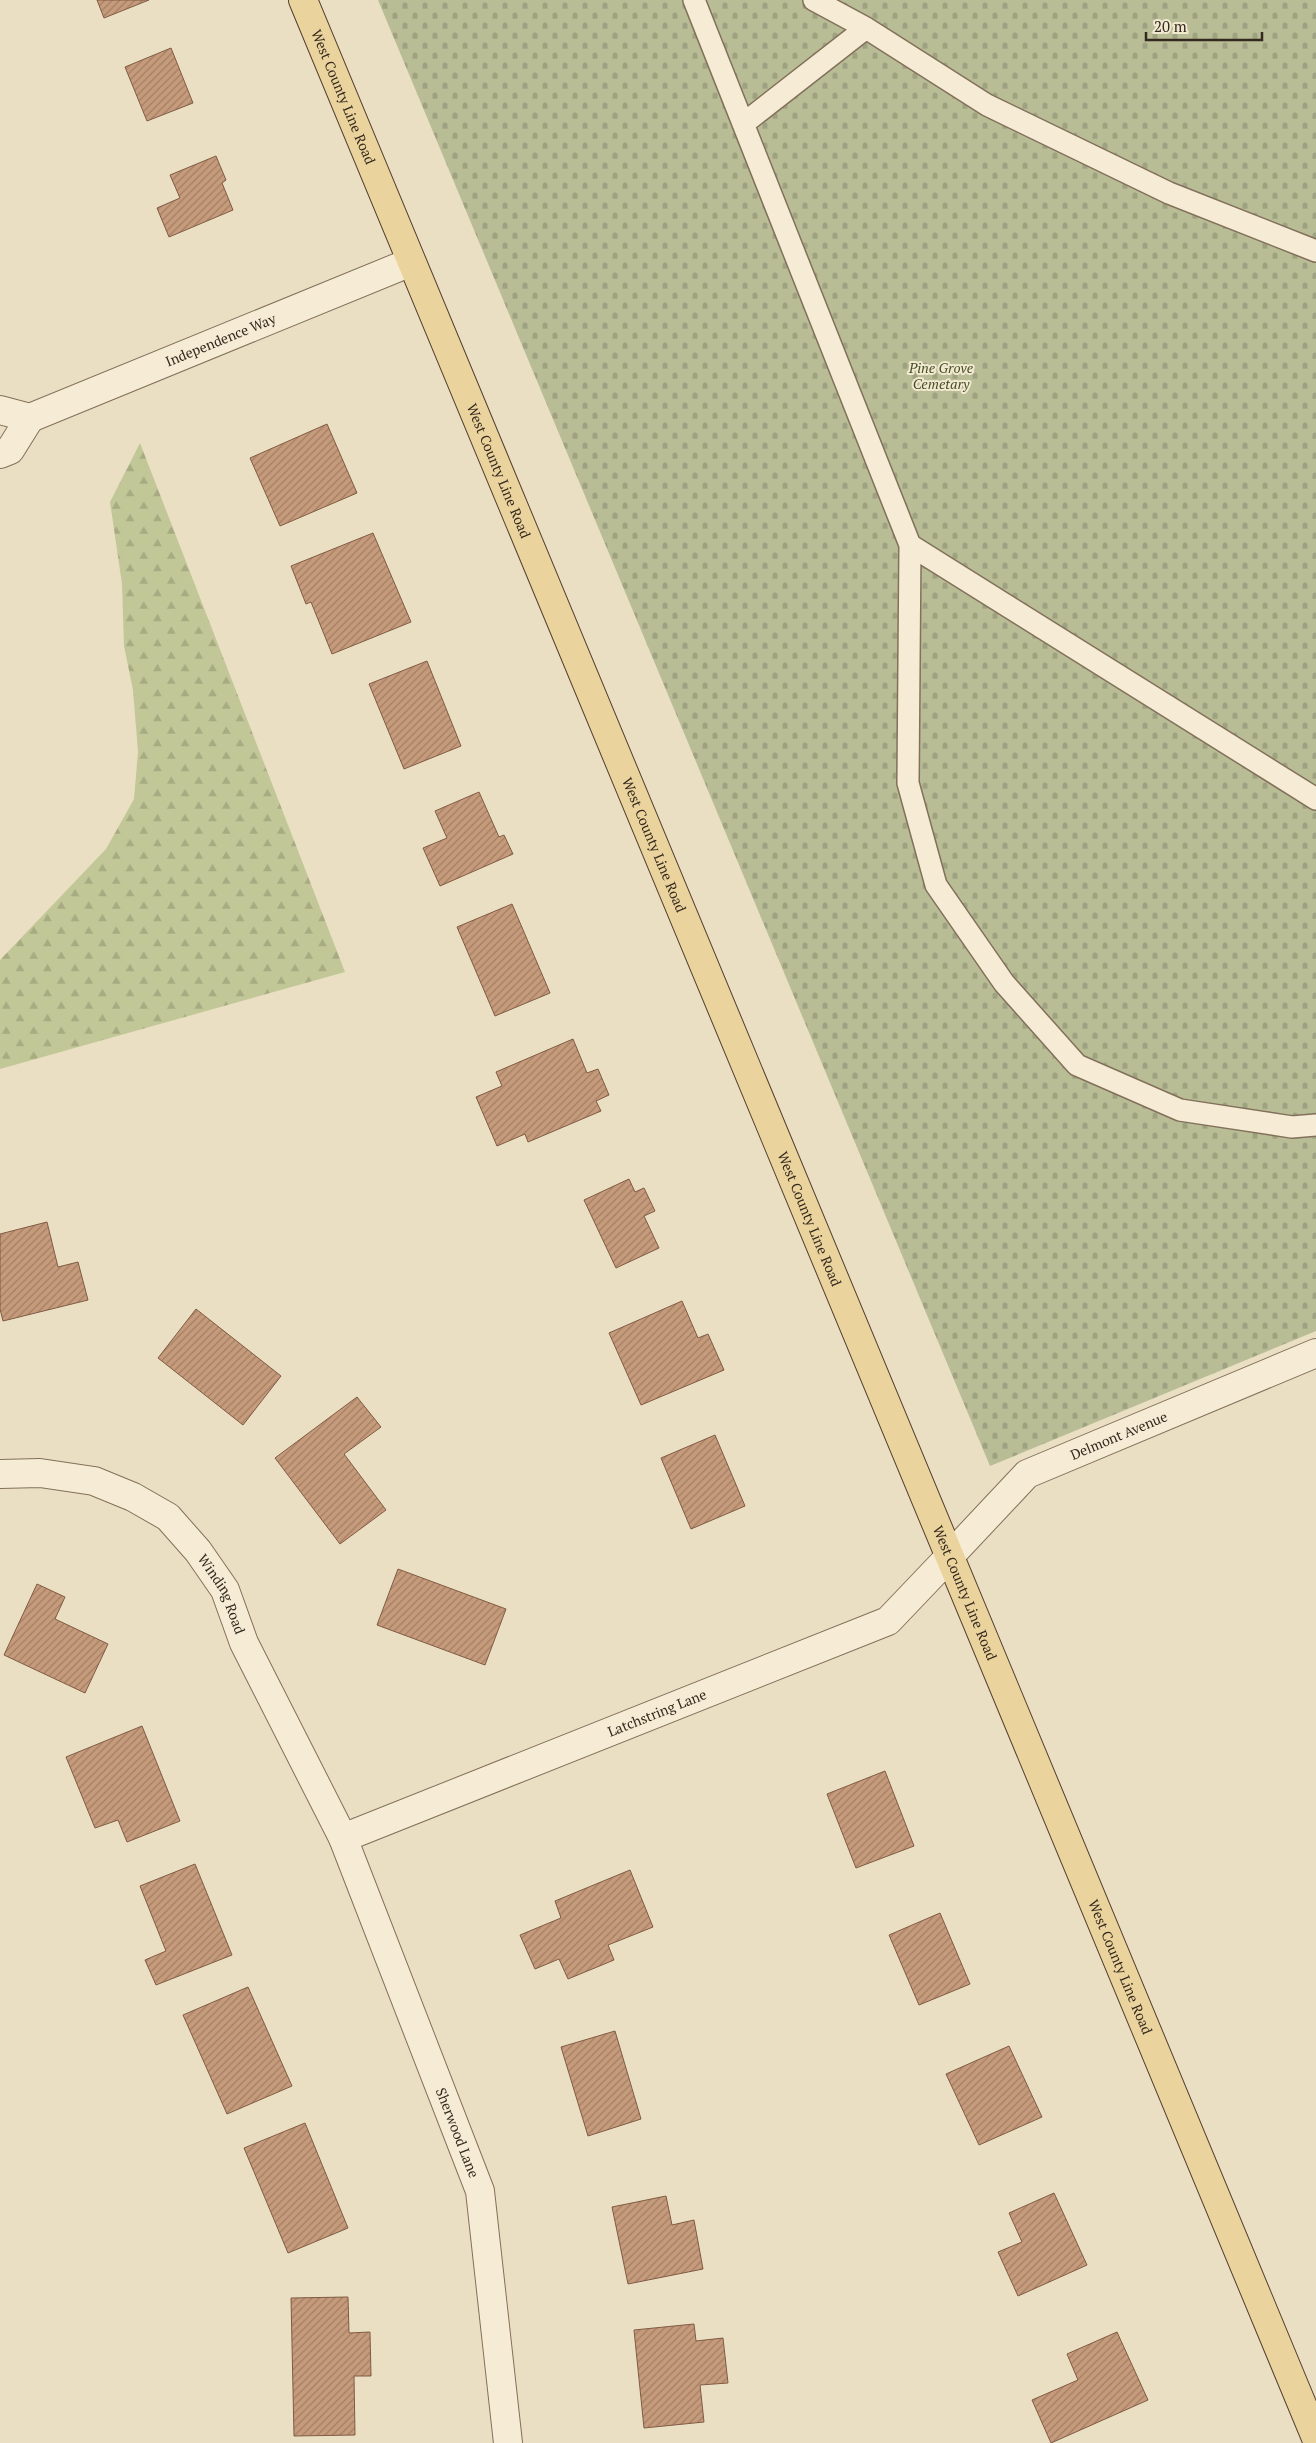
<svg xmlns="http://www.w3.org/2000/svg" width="1316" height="2443" viewBox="0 0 1316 2443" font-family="'PT Serif',serif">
  <defs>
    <pattern id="forest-firs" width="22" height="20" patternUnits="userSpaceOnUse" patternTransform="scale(1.25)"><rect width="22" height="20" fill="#c2c797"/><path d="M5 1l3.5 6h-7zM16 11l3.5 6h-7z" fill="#a7ab82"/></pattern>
    <pattern id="cemetery-stones" width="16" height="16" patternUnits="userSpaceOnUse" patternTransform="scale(1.25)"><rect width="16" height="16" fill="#b8bd96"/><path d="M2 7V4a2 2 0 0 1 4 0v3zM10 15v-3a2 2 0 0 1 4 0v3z" fill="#9fa281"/></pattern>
    <pattern id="building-hatch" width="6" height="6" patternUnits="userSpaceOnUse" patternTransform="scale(1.25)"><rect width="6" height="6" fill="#c69b7b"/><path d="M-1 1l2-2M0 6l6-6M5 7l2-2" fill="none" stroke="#a27e64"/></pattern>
  </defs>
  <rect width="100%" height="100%" fill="#eadfc3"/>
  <path fill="url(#forest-firs)" d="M140 443 345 972 0 1069V960L106 849 134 799 138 752 133 690 124 646 122 584 110 502Z"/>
  <path fill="url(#cemetery-stones)" d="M378 0H1316V1331L990 1466Z"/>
  <path fill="url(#building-hatch)" stroke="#805b43" d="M97 0H149L104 18Z
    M171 48 193 103 147 121 125 67Z
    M216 156 226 180 222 183 233 210 169 237 157 208 180 198 170 175Z
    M327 424 357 493 280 526 250 458Z
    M373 533 411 622 332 654 311 602 306 604 291 566Z
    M427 661 461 746 404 769 369 684Z
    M479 792 499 837 504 835 513 854 440 886 423 848 447 838 435 811Z
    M512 904 550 993 495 1016 457 927Z
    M573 1039 587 1073 598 1069 609 1095 596 1101 601 1111 528 1142 525 1134 497 1146 476 1097 502 1086 496 1072Z
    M629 1179 635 1192 644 1188 655 1211 644 1216 659 1248 616 1268 584 1200Z
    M47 1222 58 1267 78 1262 88 1300 3 1321 0 1309V1234Z
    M682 1301 698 1338 708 1334 724 1370 641 1405 609 1333Z
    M196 1309 281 1376 243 1425 158 1358Z
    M357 1397 381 1427 344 1454 386 1510 340 1544 275 1458Z
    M715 1435 745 1506 691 1529 661 1458Z
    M398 1569 506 1609 485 1665 377 1625Z
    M37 1584 65 1597 55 1619 108 1644 85 1693 4 1655Z
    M142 1726 180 1821 127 1842 118 1820 95 1828 66 1757Z
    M885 1771 914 1846 856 1868 827 1794Z
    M195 1864 232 1955 156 1985 145 1960 166 1951 140 1886Z
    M630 1870 653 1927 608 1945 614 1960 568 1979 559 1959 535 1969 520 1935 561 1918 555 1901Z
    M940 1913 970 1984 919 2005 889 1935Z
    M248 1987 292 2086 227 2114 183 2015Z
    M615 2031 641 2119 588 2136 561 2047Z
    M1009 2046 1042 2117 979 2145 946 2074Z
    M305 2123 348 2228 288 2253 244 2148Z
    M1054 2193 1087 2265 1018 2296 998 2252 1022 2242 1009 2213Z
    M666 2196 672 2225 694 2220 703 2269 628 2284 612 2207Z
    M348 2297 349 2333 370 2332 371 2376H354L355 2435 294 2436 291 2298Z
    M694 2324 696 2341 723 2338 728 2383 700 2385 704 2422 644 2428 634 2330Z
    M1117 2332 1148 2400 1051 2443 1032 2400 1078 2380 1067 2354Z"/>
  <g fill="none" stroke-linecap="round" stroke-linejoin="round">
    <g stroke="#83705b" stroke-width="24">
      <path id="service" d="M694 0 910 545 908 783 936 885 1004 983 1077 1065 1180 1110 1292 1127 1316 1125
        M866 28 987 105 1169 193 1316 251
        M743 124 866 28 814 0
        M910 545 1316 799"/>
    </g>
    <g stroke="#83705b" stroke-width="30">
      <g id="minor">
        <path d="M0 410 30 418 10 450 0 454"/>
        <path id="s1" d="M30 418 411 262"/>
        <path id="s2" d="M0 1474 40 1473 94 1481 133 1497 168 1517 198 1551 225 1590 244 1643 343 1838 480 2191 508 2443"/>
        <path id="s3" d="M343 1838 888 1621 950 1556"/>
      </g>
    </g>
    <g stroke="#83705b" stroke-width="30">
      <g id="tertiary">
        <path id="s4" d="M950 1556 1027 1474 1316 1353"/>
      </g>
    </g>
    <g stroke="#513f2f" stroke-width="30">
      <g id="primary">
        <path id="s5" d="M303 0 1316 2438"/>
      </g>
    </g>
    <use href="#service" stroke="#f6ecd5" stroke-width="21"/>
    <use href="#minor" stroke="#f6ecd5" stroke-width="28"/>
    <use href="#tertiary" stroke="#f6ecd5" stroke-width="28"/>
    <use href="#primary" stroke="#ebd39d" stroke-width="28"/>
  </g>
  <g text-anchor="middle" stroke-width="4" stroke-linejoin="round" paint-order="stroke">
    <g font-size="14" fill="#34291e" stroke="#f2e9d1">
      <text dy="5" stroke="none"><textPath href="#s5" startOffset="105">West County Line Road</textPath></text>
      <text dy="5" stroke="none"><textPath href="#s1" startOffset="206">Independence Way</textPath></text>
      <text dy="5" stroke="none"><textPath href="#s5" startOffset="510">West County Line Road</textPath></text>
      <text dy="5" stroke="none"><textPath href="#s5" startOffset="915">West County Line Road</textPath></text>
      <text dy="5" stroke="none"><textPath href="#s5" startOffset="1320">West County Line Road</textPath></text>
      <text dy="5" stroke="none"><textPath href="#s4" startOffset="212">Delmont Avenue</textPath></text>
      <text dy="5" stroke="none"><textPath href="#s5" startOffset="1725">West County Line Road</textPath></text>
      <text dy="5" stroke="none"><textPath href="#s2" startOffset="272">Winding Road</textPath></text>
      <text dy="5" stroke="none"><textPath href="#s3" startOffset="338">Latchstring Lane</textPath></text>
      <text dy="5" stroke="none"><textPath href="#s5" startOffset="2130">West County Line Road</textPath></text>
      <text dy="5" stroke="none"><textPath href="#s2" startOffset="861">Sherwood Lane</textPath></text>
    </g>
    <g font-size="14" font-style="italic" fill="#444f26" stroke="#f2e9d1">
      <text x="941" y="373">Pine Grove<tspan x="941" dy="16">Cemetary</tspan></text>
    </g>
  </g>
  <path d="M1146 32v8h116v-8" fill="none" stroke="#34291e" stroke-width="2.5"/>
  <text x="1154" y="32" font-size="15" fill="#34291e" stroke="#f2e9d1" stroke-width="4" paint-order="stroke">20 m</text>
</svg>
